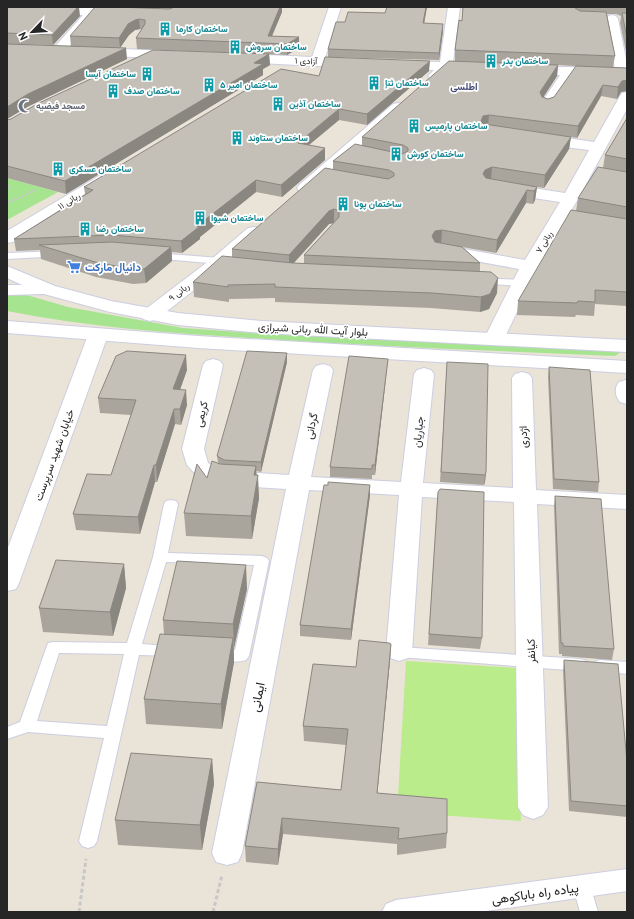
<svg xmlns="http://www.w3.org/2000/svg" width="634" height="919" viewBox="0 0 634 919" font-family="'PT Sans',Vazirmatn,sans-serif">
  <rect width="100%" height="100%" fill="#eae3d7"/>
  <path fill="#a6e490" d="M7 178 58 192 7 220Z
    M23 294 68 307 183 328 267 334 621 352 615 356C494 351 372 346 251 338 170 333 87 327 7 311V295Z"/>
  <path fill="#bbec8b" d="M406 661 516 668 521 821 397 812Z"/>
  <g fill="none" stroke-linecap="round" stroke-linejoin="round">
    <g stroke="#cccee1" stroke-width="2">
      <path id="service" d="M58 251 63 254 62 256 7 259V253Z
        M156 253 220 258 225 261 220 264 152 258 151 256Z
        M481 278 521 280 526 283 521 286 477 283 476 281 477 279Z
        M171 500 176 501 178 504 168 553 262 556 267 558 269 561 249 656 246 660C236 663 222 661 212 658L209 654 212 650 217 649 235 650 254 565 166 562 142 644 179 647 182 651 179 655 174 656 139 655 97 841 94 846 88 848 82 846 79 841 104 738 28 732 7 739V727L20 722 48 643 53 642 127 643 153 557 164 504 166 501ZM59 653 124 654 107 726 37 721Z
        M399 647 581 659 587 661 589 665 587 669 581 671 399 657 394 656 391 652 394 648Z
        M600 660 627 662V674L594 670 592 666 594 662Z
        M582 879 589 882 598 912H580L573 887 575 882Z"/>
    </g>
    <g stroke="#cccee1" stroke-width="2">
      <path id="pedestrian" d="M627 869V891L479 912H382L386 904 396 900Z"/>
    </g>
    <g stroke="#cccee1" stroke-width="2">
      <path id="minor" d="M7 7 121 8 125 9 127 12 125 15H95L63 54H53L51 51 83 15 7 13Z
        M329 7H341L325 58 357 60 359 63 357 66H317L241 62 236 61 234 58 236 55 241 54 312 57Z
        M448 7H460L453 62 479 64 481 67 479 70H449C443 76 439 81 430 79L428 76 434 70 395 68 393 65 395 62 400 61 440 62Z
        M612 15 616 16 618 19 627 64V78L574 76 552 108 547 109 542 108 540 105 560 75 528 74 523 73 521 70 523 67H570L615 69 606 19 608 16Z
        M97 48 172 51 177 52 179 55 177 58 172 59 92 55 90 52 92 49Z
        M627 92V109L578 199 539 266 504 339 501 343 494 345 487 343 484 339 519 269 442 255 436 254 433 250 436 246 442 245 525 260 560 202 506 194 500 192 498 189 500 186 506 184 565 193 589 150 540 144 535 142 532 139 535 136 540 134 594 142 620 96 622 93Z
        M398 103 403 104 405 107 403 110 311 191 305 193 299 191 297 188 299 185 393 104Z
        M110 171 116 173 118 176 116 179 13 242 7 243V231L104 173Z
        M254 227 260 228 263 232 260 236 226 265 157 319 150 321 143 319 141 315 143 311 214 257 248 228Z
        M98 329 105 331 108 335 19 583 16 589 7 591V550L88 335 91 331Z
        M213 359 220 361 223 365 204 449 208 463 224 471 289 475 313 370 316 366 323 364 330 366 333 370 311 477 401 482 414 374 417 370 424 368 431 370 434 374 423 483 513 488 512 378 515 374 522 372 529 374 532 378 536 490 627 495V509L537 504 548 807 543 815 533 819 523 815 518 807 514 502 422 497 412 652 408 658 399 661 390 658 386 652 399 495 309 490 242 853 238 862 227 865 216 862 212 853 286 489 221 485 197 476 187 465 182 449 203 365 206 361Z
        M626 380H627V404L620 402C615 396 614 388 619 382Z"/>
    </g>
    <g stroke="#cccee1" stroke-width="2">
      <path id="secondary" d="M7 266 55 286 111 301 178 313 262 321 627 340V352L262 333 178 325 110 312 44 294 7 295V285H22L7 278Z
        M7 321 198 336 627 361V373L198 348 7 333Z"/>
    </g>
    <path stroke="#c7c7c7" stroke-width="2" stroke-dasharray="2.5 1.5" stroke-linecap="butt" d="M7 184 10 188 7 190
      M7 203 36 190"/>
    <path stroke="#c7c7c7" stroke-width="3" stroke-dasharray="4 2.5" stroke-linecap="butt" d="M79 912 86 859
      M213 912 222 875"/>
    <use href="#service" fill="#fff" fill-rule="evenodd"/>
    <use href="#pedestrian" fill="#fff" fill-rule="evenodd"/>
    <use href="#minor" fill="#fff" fill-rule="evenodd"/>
    <use href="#secondary" fill="#fff" fill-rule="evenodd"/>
  </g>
  <path fill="#a9a59d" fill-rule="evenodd" d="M7 7 80 16 53 45 7 44Z
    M132 7H282V12L272 36 299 48 287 55 137 49 136 38 142 30 140 29 135 30 129 35 120 48 127 59 29 106 7 119V44L71 46 70 36 171 9Z
    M427 7 424 23 443 31 439 60 328 57V49L345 22 385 13Z
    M463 7H627V56L620 23 621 16 616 14H607L615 56 613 67 627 68V91L621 92 617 99 601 96 577 138 571 137 569 149 544 188 537 187 535 200 533 204 526 203 496 253 462 247 480 263V271L497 293 489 309 480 312 431 308 275 302V298L229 299V302L194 297 193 282 232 257V249L333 170V161L362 146V137L455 61V50L462 21ZM558 65 591 67 554 97 548 99 543 97 557 76ZM334 223 304 255V264L294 263 329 224Z
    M269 54 270 65 263 69V75L66 194 7 178V120Z
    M429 71 367 125 339 120 309 145 325 160 282 197 256 192 200 237V239L182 253 172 252V261L146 283 133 284 96 277 41 259 40 250 16 251 14 239 85 194 84 187 319 76Z
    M627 118V306L595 304 594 316 576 315 575 317 517 315 518 301 576 211 578 198 603 168 605 155Z
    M388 359 387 368 375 475H372V479L330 477V467Z
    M287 362 261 472 256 471 259 498 252 539 186 536 184 513 207 478 218 463 217 456Z
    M447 362 486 472 485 482 484 485 440 482Z
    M549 367 599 482 598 492 553 489 548 377Z
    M187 370 180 389 187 405 181 425 175 424 157 482H155L140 534 76 530 73 514 111 475 131 415 100 413 98 398Z
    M370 485V495L351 640 300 636V625Z
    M438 492 482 638 480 649 428 645Z
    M555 496 614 649 612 660 562 656V654H559L554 506Z
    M124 564 126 588 113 636 43 632 39 608Z
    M247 589 234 648V662L222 729 146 724 144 699 164 634 163 620Z
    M391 644 390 660 377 793 447 833 446 848 397 855V844L283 834 278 865 246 862 245 846 257 782 341 790 346 745 304 741 303 726 356 667Z
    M564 660 627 762V817L569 811 563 671Z
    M212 759 214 784 202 850 118 845 115 820Z"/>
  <path fill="#8a8680" d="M78 7H79L80 16 53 45 52 35Z
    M280 7H282V12L269 43 268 36Z
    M426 7H427L423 30V23Z
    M139 19 140 29 135 30 129 35 120 48 119 38 128 24 135 20Z
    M443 24V31L439 60V53Z
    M299 37V48L287 55V44Z
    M126 48 127 59 29 106 7 119V107L28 94Z
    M269 54 270 65 263 69V75L66 194 65 181 254 63Z
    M430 61 429 71 367 125V114Z
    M558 65 557 76 539 104 540 92Z
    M627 80V91L621 92 617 99 618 87 622 81Z
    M603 85 601 96 577 138 578 126Z
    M339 109V120L298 154V143Z
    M489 115 488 127 482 128 481 121 483 116Z
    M571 137 569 149 544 188 545 175Z
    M325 148V160L282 197 281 185Z
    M492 167 491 180 484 182 483 174 485 170Z
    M256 180V192L200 237V239L182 253 181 241 197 226Z
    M537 187 535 200 533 204 534 191Z
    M527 190 526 203 496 253 497 240Z
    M334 209V223L329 224 289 268V255L329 211Z
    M442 230 441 244 431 249 432 236 435 231Z
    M171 247 172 261 146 283 144 269Z
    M498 278 497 293 489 309 480 312 481 297Z
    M287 353V362L261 472V462Z
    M186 355 187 370 175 404 173 389Z
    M388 359 387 368 375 475V465Z
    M186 390 187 405 181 425 180 409Z
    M174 409 175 424 157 482 156 465Z
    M154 465 155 482 140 534 138 517Z
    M256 466 257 483 258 475 259 498 252 539 251 516 254 475Z
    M486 472 485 482 484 485 485 475Z
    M370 485V495L351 640V629Z
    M124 564 126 588 113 636 110 612Z
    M246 565 247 589 234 648 233 624Z
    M233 638 234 662 222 729 221 704Z
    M391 644 390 660 376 808 377 793Z
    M212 759 214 784 202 850 200 825Z
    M282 818 283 834 278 865V849Z"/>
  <path fill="#c5c0b7" stroke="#8a8680" d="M7 7H78L52 35 7 33Z
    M95 7H116L169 9 175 7H280L268 36 299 37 287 44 136 38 145 24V20L139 19 135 20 128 24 119 38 70 36Z
    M387 7H426L423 23 443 24 439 53 328 49 336 22H345L348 12 385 13Z
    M463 7H575V8L580 11 606 12 615 56 455 50 459 20 462 21Z
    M622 13H627V38Z
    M7 44 126 48 28 94 7 107Z
    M153 50 269 54 254 63 263 64 65 181 7 166V120L11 119 39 103Z
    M325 57 430 61 367 114 339 109 298 143 325 148 281 185 256 180 197 226 199 227 181 241 112 235 14 239 93 190 84 187 281 69 319 76Z
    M449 61 558 65 540 92 542 97 548 99 554 97 576 66 627 68V80L622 81 618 87 603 85 578 126 489 115 483 116 481 121 484 124 571 137 545 175 492 167 485 170 483 174 486 178 537 187 534 191 527 190 497 240 442 230 435 231 432 236 435 242 462 247 480 263 304 255 339 217V211L334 209 329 211 289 255 232 249 325 168 388 179 394 176V173L389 170 333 161 355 144 402 154 408 151V148L403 145 362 137Z
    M627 118V159L605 155Z
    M598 167 627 172V207L578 198Z
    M571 210 627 219V292L595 290V302L578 301 577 303 518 301Z
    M112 242 171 247 144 269H132L95 262 39 245Z
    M222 256 293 263 491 272 498 278 490 294 481 297 432 293 275 287V284L228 285V287L193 282Z
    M127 351 186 355 173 389 186 390 180 409H174L156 465H154L138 517 73 514 87 474 111 475 136 400 98 398 116 356Z
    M247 351 287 353 261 462 224 460 217 456Z
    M349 356 388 359 375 465H372V469L330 467Z
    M447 362 488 364 486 472 485 475 441 472Z
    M549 367 590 370 599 482 554 479Z
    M212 461 220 464 256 466 254 475H258L251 516 184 513 197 464 207 478Z
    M328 482 370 485 351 629 300 625 324 485H328Z
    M440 489 484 492 482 638 429 634 438 492Z
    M555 496 601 499 614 649 563 646V643H561Z
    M56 560 124 564 110 612 39 608Z
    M177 561 246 565 233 624 163 620Z
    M160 634 233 638 221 704 144 699Z
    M359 640 389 643 391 644 377 793 447 799V833L398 839 399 828 282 818 278 849 245 846 257 782 341 790 348 729 303 726 313 664 356 667Z
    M564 660 618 664 627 762V806L571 801Z
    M131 753 212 759 200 825 115 820Z"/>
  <defs>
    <g id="building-bare" transform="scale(1.08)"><path d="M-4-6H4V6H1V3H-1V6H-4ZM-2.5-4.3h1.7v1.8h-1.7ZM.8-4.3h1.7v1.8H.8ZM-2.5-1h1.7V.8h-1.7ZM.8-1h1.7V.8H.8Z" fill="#0f9aa8" stroke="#fff" stroke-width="2.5" paint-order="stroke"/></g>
    <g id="mosque-bare" transform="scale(1.08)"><path d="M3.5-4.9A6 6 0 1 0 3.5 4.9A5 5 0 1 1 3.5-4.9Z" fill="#6b7280" stroke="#fff" stroke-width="2.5" paint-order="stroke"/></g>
    <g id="supermarket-bare" transform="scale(1.08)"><path d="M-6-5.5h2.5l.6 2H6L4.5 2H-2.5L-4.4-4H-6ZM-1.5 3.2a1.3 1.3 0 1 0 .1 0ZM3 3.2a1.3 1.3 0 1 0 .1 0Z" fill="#3f7fe0" stroke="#fff" stroke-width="2.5" paint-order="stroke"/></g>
  </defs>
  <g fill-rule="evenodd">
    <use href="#building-bare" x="165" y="29"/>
    <use href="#building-bare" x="235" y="47"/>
    <use href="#building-bare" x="491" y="61"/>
    <use href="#building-bare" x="147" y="74"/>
    <use href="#building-bare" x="374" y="83"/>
    <use href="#building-bare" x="209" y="85"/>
    <use href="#building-bare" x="113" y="91"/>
    <use href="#building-bare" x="278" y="104"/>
    <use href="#mosque-bare" x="25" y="106"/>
    <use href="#building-bare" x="414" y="126"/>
    <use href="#building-bare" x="237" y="138"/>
    <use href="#building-bare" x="396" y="154"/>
    <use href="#building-bare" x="58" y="169"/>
    <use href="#building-bare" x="343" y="204"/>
    <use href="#building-bare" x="200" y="218"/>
    <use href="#building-bare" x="85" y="229"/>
    <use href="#supermarket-bare" x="74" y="267"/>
  </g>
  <g text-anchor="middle" stroke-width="3.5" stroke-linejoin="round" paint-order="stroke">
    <g font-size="9" font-weight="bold" fill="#0d838f" stroke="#fff" text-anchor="start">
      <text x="176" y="32">ساختمان کارما</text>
      <text x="246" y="50">ساختمان سروش</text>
      <text x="502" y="64">ساختمان پدر</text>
      <text x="136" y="77" text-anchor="end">ساختمان آیسا</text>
      <text x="385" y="86">ساختمان ثنإ</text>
      <text x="220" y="88">ساختمان امیر ۵</text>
      <text x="124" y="94">ساختمان صدف</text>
      <text x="289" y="107">ساختمان آذین</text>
      <text x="425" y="129">ساختمان پارمیس</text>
      <text x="248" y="141">ساختمان ستاوند</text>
      <text x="407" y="157">ساختمان کورش</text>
      <text x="69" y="172">ساختمان عسکری</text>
      <text x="354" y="207">ساختمان پونا</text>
      <text x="211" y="221">ساختمان شیوا</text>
      <text x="96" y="232">ساختمان رضا</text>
    </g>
    <g font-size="9" fill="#262626" stroke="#fff">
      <text transform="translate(306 61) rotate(2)" y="3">آزادی ۱</text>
      <text transform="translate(69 201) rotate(-31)" y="3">ربانی ۱۱</text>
      <text transform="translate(544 242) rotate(-59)" y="3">ربانی ۷</text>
      <text transform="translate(179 292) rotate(-38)" y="3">ربانی ۹</text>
    </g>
    <g font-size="9" font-weight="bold" fill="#5b616d" stroke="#fff" text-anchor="start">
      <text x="36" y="109">مسجد فیضیه</text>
    </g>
    <g font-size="10" font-weight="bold" fill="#464b78" stroke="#fff">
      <text x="464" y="90">اطلسی</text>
    </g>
    <g font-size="11" font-weight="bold" fill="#366cbe" stroke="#fff" text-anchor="start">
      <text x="85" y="271">دانیال مارکت</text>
    </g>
    <g font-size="11" fill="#262626" stroke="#fff">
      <text transform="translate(313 329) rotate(3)" y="4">بلوار آیت الله ربانی شیرازی</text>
      <text transform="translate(201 414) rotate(-77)" y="4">کریمی</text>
      <text transform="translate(311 426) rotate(-78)" y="4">گردانی</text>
      <text transform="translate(418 432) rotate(-84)" y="4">جباریان</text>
      <text transform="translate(523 437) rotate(-91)" y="4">اژدری</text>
      <text transform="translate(54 455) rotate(-70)" y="4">خیابان شهید سرپرست</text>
      <text transform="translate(531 651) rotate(-92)" y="4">کیانفر</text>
    </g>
    <g font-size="13" fill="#262626" stroke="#fff">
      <text transform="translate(257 697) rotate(-79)" y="5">ایمانی</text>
      <text transform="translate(535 893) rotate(-8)" y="5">پیاده راه باباکوهی</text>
    </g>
  </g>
  <rect width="634" height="919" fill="none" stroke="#262626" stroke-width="16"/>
  <g transform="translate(32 32) rotate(245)" stroke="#ffffff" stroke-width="3" paint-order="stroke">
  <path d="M0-3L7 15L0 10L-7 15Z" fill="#262626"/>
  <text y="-6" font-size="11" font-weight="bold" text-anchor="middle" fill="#262626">N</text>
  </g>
</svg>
